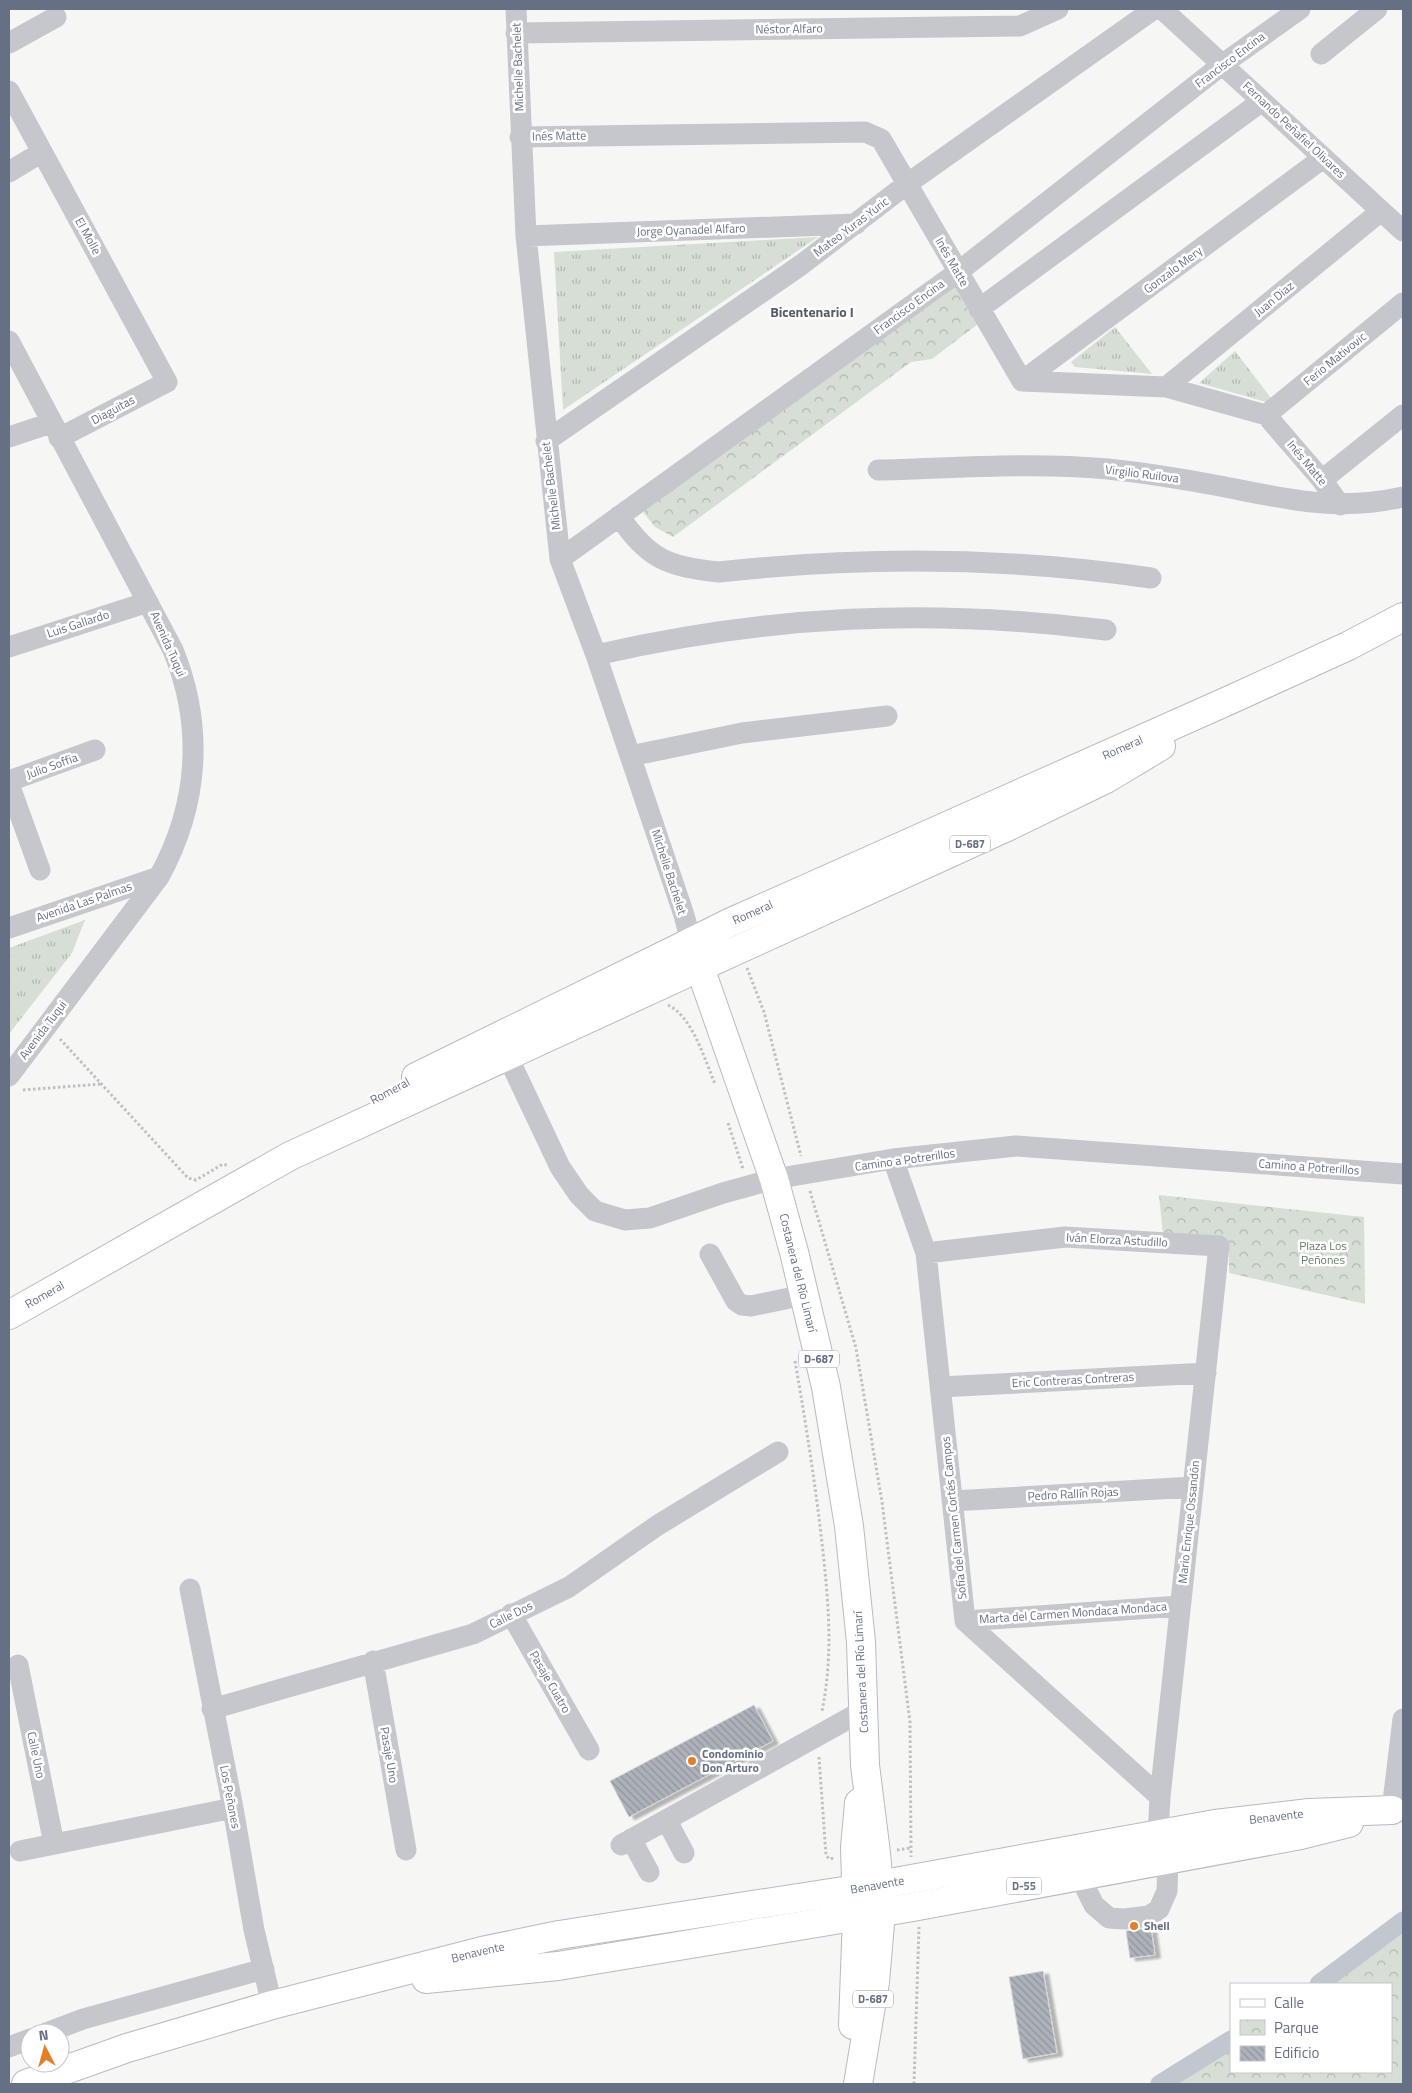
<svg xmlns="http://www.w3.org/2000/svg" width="1412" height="2093" viewBox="0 0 1412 2093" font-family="'Titillium Web',sans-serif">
  <defs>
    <pattern id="grass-tufts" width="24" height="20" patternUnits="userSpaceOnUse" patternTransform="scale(1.25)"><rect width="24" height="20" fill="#d7ded5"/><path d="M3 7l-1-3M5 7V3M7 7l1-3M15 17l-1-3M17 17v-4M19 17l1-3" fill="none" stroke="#b2b8b2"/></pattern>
    <pattern id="park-crowns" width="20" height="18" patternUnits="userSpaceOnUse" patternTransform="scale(1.25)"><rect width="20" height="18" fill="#d7ded5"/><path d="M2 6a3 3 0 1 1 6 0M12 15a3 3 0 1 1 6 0" fill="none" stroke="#b2b8b2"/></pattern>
    <pattern id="building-back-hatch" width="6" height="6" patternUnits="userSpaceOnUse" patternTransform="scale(1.25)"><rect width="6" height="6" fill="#adb2ba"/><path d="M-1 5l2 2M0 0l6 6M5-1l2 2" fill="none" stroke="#91959d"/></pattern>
    <filter id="shadow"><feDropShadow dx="5.5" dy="3" stdDeviation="1" flood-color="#0004"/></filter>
  </defs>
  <rect width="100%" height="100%" fill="#f6f7f4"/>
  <path fill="url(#grass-tufts)" d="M818 237 563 410 554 252Z
    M1115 327 1152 374 1075 367 1071 362Z
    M1235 351 1271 398 1266 402 1199 383Z
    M85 920 72 953 9 1034V948Z"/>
  <path fill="url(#park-crowns)" d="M953 283 978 324 932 359 911 362 673 537 655 527 643 512Z
    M1159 1195 1364 1217 1365 1304 1229 1273V1243L1163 1235Z
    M1403 1931V2084H1170L1231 2047V2072H1391V1984H1331Z"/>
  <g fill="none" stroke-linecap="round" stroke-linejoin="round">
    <path stroke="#c1c7ce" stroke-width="19" d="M1319 1984 1403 1921
      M1160 2084 1231 2040"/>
  </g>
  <path fill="url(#building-back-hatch)" stroke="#d8d9d6" filter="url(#shadow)" d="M754 1705 773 1741 629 1817 610 1781Z
    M1151 1928 1155 1955 1130 1958 1126 1931Z
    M1043 1971 1057 2053 1023 2059 1009 1977Z"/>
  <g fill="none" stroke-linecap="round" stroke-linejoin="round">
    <g stroke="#b8bac0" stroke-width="30">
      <g id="major">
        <path d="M416 1077 691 942"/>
        <path id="s1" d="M9 1315 290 1156 698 968"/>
        <path d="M426 1979 558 1966 913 1907 1301 1835 1349 1823"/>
        <path id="s2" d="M26 2084 127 2048 272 2005 482 1951 559 1935 856 1889 1215 1824 1309 1813 1392 1810"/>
      </g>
    </g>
    <g stroke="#b8babe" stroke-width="30">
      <g id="highway">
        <path d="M698 968 1009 826 1106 779 1161 746"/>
        <path d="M853 2025 857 1915 855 1847 859 1803"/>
        <path id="s3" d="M858 2084 875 1982 881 1912 876 1853 865 1765 861 1642 849 1526 826 1387 794 1252 774 1179 691 942 729 923 1232 699 1348 646 1403 617"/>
      </g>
    </g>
    <path stroke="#bfc0c3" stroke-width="3" stroke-dasharray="2.5 2.5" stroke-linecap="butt" d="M747 968 764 1012 801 1156
      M668 1005C692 1016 705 1060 715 1084
      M60 1039 188 1178 196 1180 223 1164 229 1166
      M23 1090 101 1084
      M728 1123 743 1169
      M810 1191 856 1348 882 1502 910 1722 911 1857
      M795 1361C806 1424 816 1488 823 1552 829 1607 833 1657 822 1711
      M819 1757 826 1855 829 1859 834 1858
      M897 1850 911 1848
      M914 2084 919 1927"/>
    <path stroke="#c5c7cc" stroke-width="21" d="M516 9 526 236 560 559 596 655 684 915 691 942
      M1162 9 1403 231
      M516 33 1020 26 1058 9
      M9 43 56 17
      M1321 54 1377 9
      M9 91 167 382 59 438
      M520 137 865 132 881 139 1022 381 1166 387 1266 415 1322 480 1340 505
      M9 172 42 152
      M526 236 856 224
      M979 309 1262 101
      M9 341 173 650C204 726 199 804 159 877L9 1076
      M1022 381 1323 158
      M1166 387 1381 211
      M1266 415 1403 303
      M9 437 51 423
      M546 441 801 265 907 184 1154 9
      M878 470C955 468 1031 462 1108 469 1146 473 1183 479 1220 486 1287 499 1335 512 1403 497
      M1322 480 1403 415
      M619 516C649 560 667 566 719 572 864 556 1007 557 1151 578
      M560 559 958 272 1223 64 1300 9
      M9 647 148 602
      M596 655C770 615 929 608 1106 630
      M630 756 742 733 887 716
      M9 781 95 750
      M9 784 40 870
      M9 928 159 877
      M507 1055 560 1167 579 1195 595 1211 625 1220 650 1218 723 1193 774 1179 893 1159 1016 1146 1403 1174
      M893 1159 926 1253 965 1621 1160 1797
      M926 1253 1065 1237 1219 1246 1160 1797 1158 1835 1168 1860 1167 1891 1159 1909 1149 1916 1124 1919 1109 1918 1094 1905 1079 1875
      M710 1254 736 1301 742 1305 751 1306 804 1295
      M940 1387 1206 1373
      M952 1501 1193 1487
      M190 1589 233 1808 254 1930 272 2005
      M511 1614 589 1750
      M965 1621 1180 1606
      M373 1661 406 1850
      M18 1665 54 1844
      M212 1709 473 1634 569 1587 658 1525 778 1452
      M1392 1810 1403 1719
      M667 1821 684 1853
      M631 1839 649 1872
      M621 1845 864 1710
      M20 1851 233 1808
      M46 2033 83 2019 264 1969
      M9 2047 30 2039"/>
    <use href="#major" stroke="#fff" stroke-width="28"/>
    <use href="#highway" stroke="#fff" stroke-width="28"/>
  </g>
  <g fill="#e37f28" stroke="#fff" stroke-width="2">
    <circle cx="692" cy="1761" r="5"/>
    <circle cx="1134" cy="1926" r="5"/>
  </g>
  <g text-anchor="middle" stroke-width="5" stroke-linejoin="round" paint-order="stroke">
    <g fill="#fff" stroke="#949baa" stroke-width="1">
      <rect x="950" y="835.5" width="40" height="17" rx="4"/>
      <rect x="799" y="1350.5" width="40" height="17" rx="4"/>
      <rect x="1006.5" y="1877.5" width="35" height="17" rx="4"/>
      <rect x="853" y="1990.5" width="40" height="17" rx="4"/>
    </g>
    <g font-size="11" font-weight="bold" fill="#667085">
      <text x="970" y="848">D-687</text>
      <text x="819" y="1363">D-687</text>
      <text x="1024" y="1890">D-55</text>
      <text x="873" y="2003">D-687</text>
    </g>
    <g font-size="12" fill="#667085" stroke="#fff">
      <text transform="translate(789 29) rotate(-1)" y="4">Néstor Alfaro</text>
      <text transform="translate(1230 60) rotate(-37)" y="4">Francisco Encina</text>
      <text transform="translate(518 67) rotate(-92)" y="4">Michelle Bachelet</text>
      <text transform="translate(1294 130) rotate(43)" y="4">Fernando Peñafiel Olivares</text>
      <text transform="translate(559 136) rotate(-1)" y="4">Inés Matte</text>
      <text transform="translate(851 227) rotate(-37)" y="4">Mateo Yuras Yuric</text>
      <text transform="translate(691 230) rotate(-2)" y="4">Jorge Oyanadel Alfaro</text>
      <text transform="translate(88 236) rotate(61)" y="4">El Molle</text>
      <text transform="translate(952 262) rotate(60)" y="4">Inés Matte</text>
      <text transform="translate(1173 270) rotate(-37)" y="4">Gonzalo Mery</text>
      <text transform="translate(1274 299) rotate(-39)" y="4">Juan Diaz</text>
      <text transform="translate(909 307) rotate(-36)" y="4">Francisco Encina</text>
      <text transform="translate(1335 359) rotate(-39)" y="4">Ferio Mativovic</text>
      <text transform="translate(113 410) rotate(-28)" y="4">Diaguitas</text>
      <text transform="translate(1307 463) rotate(50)" y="4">Inés Matte</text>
      <text transform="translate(1142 474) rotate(7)" y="4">Virgilio Ruilova</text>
      <text transform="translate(551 486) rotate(-97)" y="4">Michelle Bachelet</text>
      <text transform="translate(78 624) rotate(-18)" y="4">Luis Gallardo</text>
      <text transform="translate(168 644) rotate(66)" y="4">Avenida Tuqui</text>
      <text dy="4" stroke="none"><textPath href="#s3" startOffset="1641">Romeral</textPath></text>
      <text transform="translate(52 766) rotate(-20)" y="4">Julio Soffia</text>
      <text transform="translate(669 872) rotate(72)" y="4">Michelle Bachelet</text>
      <text transform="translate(84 902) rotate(-19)" y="4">Avenida Las Palmas</text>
      <text dy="4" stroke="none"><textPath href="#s3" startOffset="1236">Romeral</textPath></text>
      <text transform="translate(43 1030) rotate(-53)" y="4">Avenida Tuqui</text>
      <text transform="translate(390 1091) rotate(-28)" y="4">Romeral</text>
      <text transform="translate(905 1160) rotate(-8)" y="4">Camino a Potrerillos</text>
      <text transform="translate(1309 1167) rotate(4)" y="4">Camino a Potrerillos</text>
      <text transform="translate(1117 1240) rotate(3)" y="4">Iván Elorza Astudillo</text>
      <text transform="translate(798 1273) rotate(76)" y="4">Costanera del Río Limarí</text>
      <text dy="4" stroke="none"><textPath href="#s1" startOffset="41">Romeral</textPath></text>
      <text transform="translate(1073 1380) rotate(-3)" y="4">Eric Contreras Contreras</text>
      <text transform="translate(1073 1494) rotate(-3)" y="4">Pedro Rallín Rojas</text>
      <text transform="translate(954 1518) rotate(-96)" y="4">Sofía del Carmen Cortés Campos</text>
      <text transform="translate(1189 1522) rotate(-84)" y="4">Mario Enrique Ossandón</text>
      <text transform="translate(1073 1613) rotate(-4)" y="4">Marta del Carmen Mondaca Mondaca</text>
      <text transform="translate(511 1615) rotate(-26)" y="4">Calle Dos</text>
      <text transform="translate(861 1672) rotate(-93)" y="4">Costanera del Río Limarí</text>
      <text transform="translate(550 1682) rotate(60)" y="4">Pasaje Cuatro</text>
      <text transform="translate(36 1755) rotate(78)" y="4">Calle Uno</text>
      <text transform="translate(389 1755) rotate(80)" y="4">Pasaje Uno</text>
      <text transform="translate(230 1797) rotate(79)" y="4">Los Peñones</text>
      <text dy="4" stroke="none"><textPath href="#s2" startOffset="1281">Benavente</textPath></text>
      <text dy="4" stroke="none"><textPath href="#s2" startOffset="876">Benavente</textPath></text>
      <text dy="4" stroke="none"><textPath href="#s2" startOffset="471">Benavente</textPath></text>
    </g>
    <g font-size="12" fill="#657c66" stroke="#fff">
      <text x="1323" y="1250">Plaza Los<tspan x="1323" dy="14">Peñones</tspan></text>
    </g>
    <g font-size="12" font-weight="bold" fill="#667085" stroke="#fff" text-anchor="start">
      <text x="702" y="1758">Condominio<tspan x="702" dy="14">Don Arturo</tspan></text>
      <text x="1144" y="1930">Shell</text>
    </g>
    <g font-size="14" font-weight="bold" fill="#545b6a" stroke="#fff">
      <text x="812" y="317">Bicentenario I</text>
    </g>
  </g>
  <rect width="1412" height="2093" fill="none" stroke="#667085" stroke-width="20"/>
  <rect x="1230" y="1983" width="162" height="90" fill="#ffffff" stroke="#c2c6ce"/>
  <rect x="1240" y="1999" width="25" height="8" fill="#ffffff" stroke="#c2c6ce"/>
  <text x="1274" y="2008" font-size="15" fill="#667085">Calle</text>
  <rect x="1240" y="2020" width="25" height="15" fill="url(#park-crowns)" stroke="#c2c6ce"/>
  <text x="1274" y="2033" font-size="15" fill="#667085">Parque</text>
  <rect x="1240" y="2046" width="25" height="15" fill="url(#building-back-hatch)" stroke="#c2c6ce"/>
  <text x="1274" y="2058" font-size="15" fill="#667085">Edificio</text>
  <g transform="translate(45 2048) rotate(354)"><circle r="24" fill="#ffffff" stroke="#c2c6ce"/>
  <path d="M0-4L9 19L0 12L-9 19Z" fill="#e37f28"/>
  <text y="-8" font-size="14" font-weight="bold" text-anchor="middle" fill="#667085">N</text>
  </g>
</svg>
